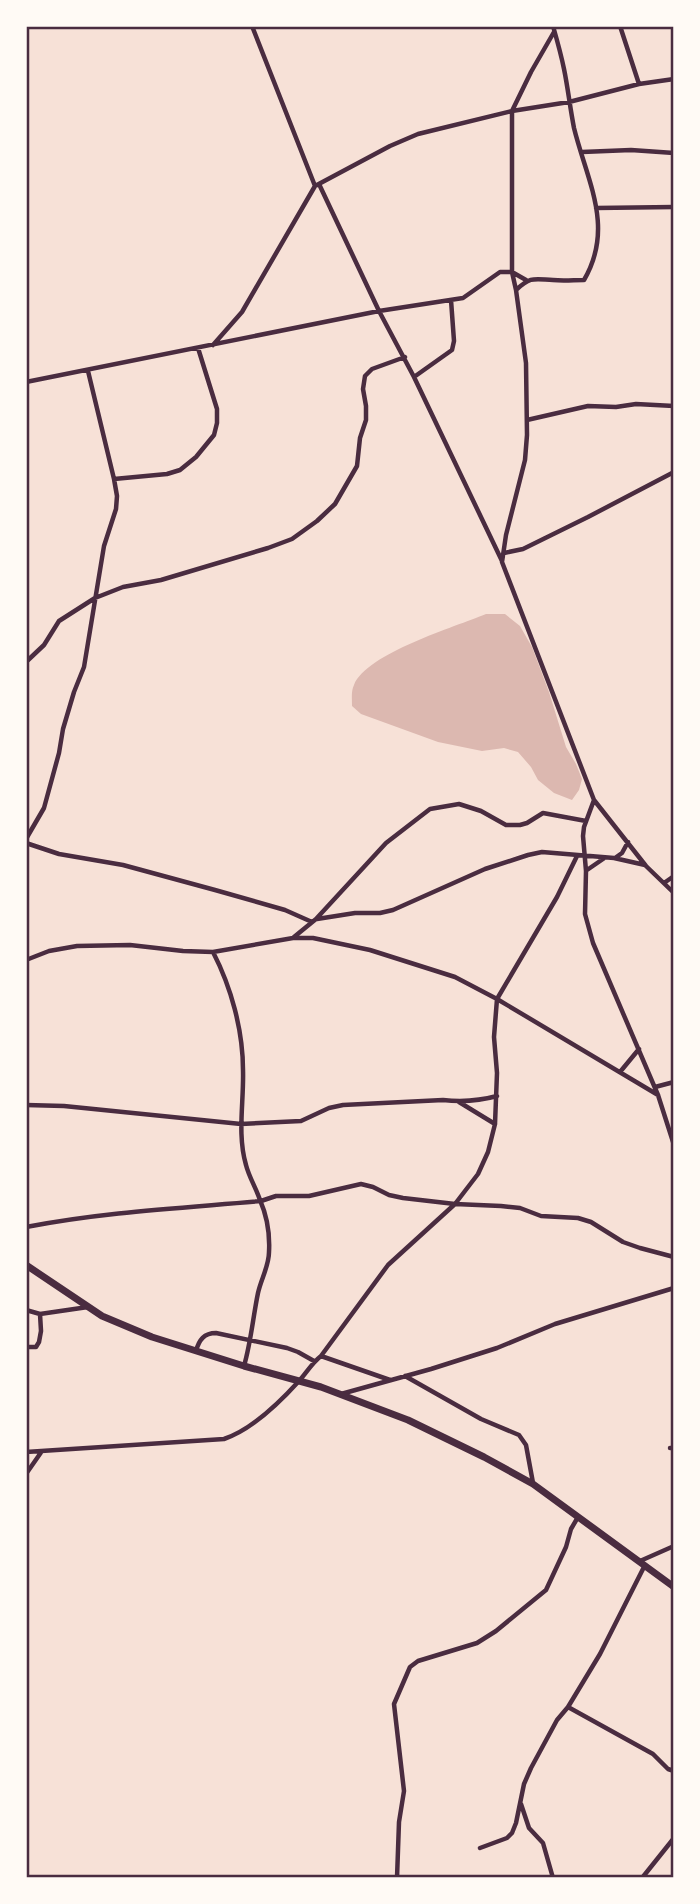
<svg xmlns="http://www.w3.org/2000/svg" width="700" height="1904" viewBox="0 0 700 1904" font-family="Arial,sans-serif">
  <rect width="100%" height="100%" fill="#f7e1d7"/>
  <path fill="#dcb8b0" d="M486 614H505L520 626 532 647 549 692 566 747 576 764 582 779 579 790 572 800 554 793 538 780 531 767 518 752 504 748 482 751 438 742 361 714 352 706C352 699 351 691 354 685 367 653 455 627 486 614Z"/>
  <g fill="none" stroke-linecap="round" stroke-linejoin="round">
    <path stroke="#4a2c40" stroke-width="4.5" d="M252 26 315 186
      M553 26C557 40 561 54 564 69 568 88 570 108 574 128 587 181 615 227 584 280 574 280 563 281 553 280 534 279 531 276 516 290L526 363 527 435 525 460 506 535 502 562 594 800 646 866 674 893
      M620 26 639 84
      M582 152 631 150 674 153
      M319 184 379 311 414 377 502 561
      M596 208 674 207
      M516 290 512 272V111L531 72 554 32
      M213 345 242 312 315 186 390 146 418 134 512 111 569 102 639 84 674 79
      M414 377 452 350 454 341 451 300
      M26 382 379 311 463 298 500 272H512L526 280
      M527 420 588 406 616 407 636 404 674 406
      M114 479 167 474 180 470 196 457 214 435 217 423V409L198 348
      M504 553 523 549 588 517 674 472
      M26 662 44 645 59 621 95 598 123 587 161 580 268 548 292 539 317 521 335 504 357 466 360 438 366 420V406L363 389 365 376 372 369 405 357
      M594 800 584 827 583 836 586 871 585 914 593 943 658 1095 674 1145
      M26 839 44 808 59 753 63 729 74 692 84 667 104 546 116 509 117 496 114 479 88 371
      M26 843 59 854 123 865 215 890 285 910 312 922
      M615 858 622 853 628 842
      M587 870 603 859
      M664 883 674 876
      M317 919 355 913H380L393 910 485 869 528 855 542 852 614 858 645 865
      M294 937 316 919 386 843 430 809 459 804 481 811 506 825H520L527 823 543 813 586 821
      M213 952C231 987 243 1030 243 1070 244 1102 237 1134 246 1165 249 1177 256 1188 260 1200 267 1216 270 1234 269 1252 269 1266 261 1279 258 1293 253 1317 251 1342 244 1366
      M26 960 49 951 77 946 130 945 183 951 213 952 293 938H313L370 950 455 977 497 999 658 1095
      M620 1072 639 1049
      M655 1087 674 1082
      M459 1102 495 1124
      M26 1105 64 1106 241 1124 301 1121 329 1108 343 1105 443 1100C462 1102 479 1101 497 1096
      M26 1227C104 1212 182 1208 261 1201L276 1196H309L361 1184 373 1187 389 1195 403 1198 455 1204 501 1206 520 1208 541 1216 578 1218 591 1222 623 1242 640 1248 674 1257
      M26 1310 40 1314 88 1307
      M26 1347H36L39 1342 41 1331 40 1314
      M196 1351C199 1340 204 1333 216 1333L287 1348 298 1352 314 1361
      M321 1356 390 1380
      M405 1376 481 1419 519 1435 526 1445 533 1483
      M341 1394 431 1369 497 1348 555 1324 674 1288
      M670 1448H674
      M26 1452 224 1439C251 1430 280 1402 299 1381 307 1372 312 1363 321 1356L388 1265 455 1204 478 1174 488 1152 495 1124 497 1073 494 1037 497 999 557 897 577 856
      M26 1474 42 1451
      M640 1561 674 1546
      M568 1707 653 1754 668 1769 674 1771
      M521 1804 529 1828 543 1843 553 1878
      M480 1848 507 1838 512 1833 516 1823 524 1784 531 1768 557 1720 568 1707 600 1654 645 1565
      M397 1878 399 1822 404 1791 394 1704 410 1667 418 1661 477 1643 496 1631 546 1590 566 1547 571 1529 578 1517
      M642 1878 674 1838"/>
    <path stroke="#4a2c40" stroke-width="7" d="M26 1265 102 1316 152 1337 244 1366 321 1387 408 1420 484 1457 533 1484 674 1587"/>
  </g>
  <rect width="700" height="1904" fill="none" stroke="#fffaf5" stroke-width="56"/>
  <rect x="28" y="28" width="644" height="1848" fill="none" stroke="#4a2c40" stroke-width="2.5"/>
</svg>
